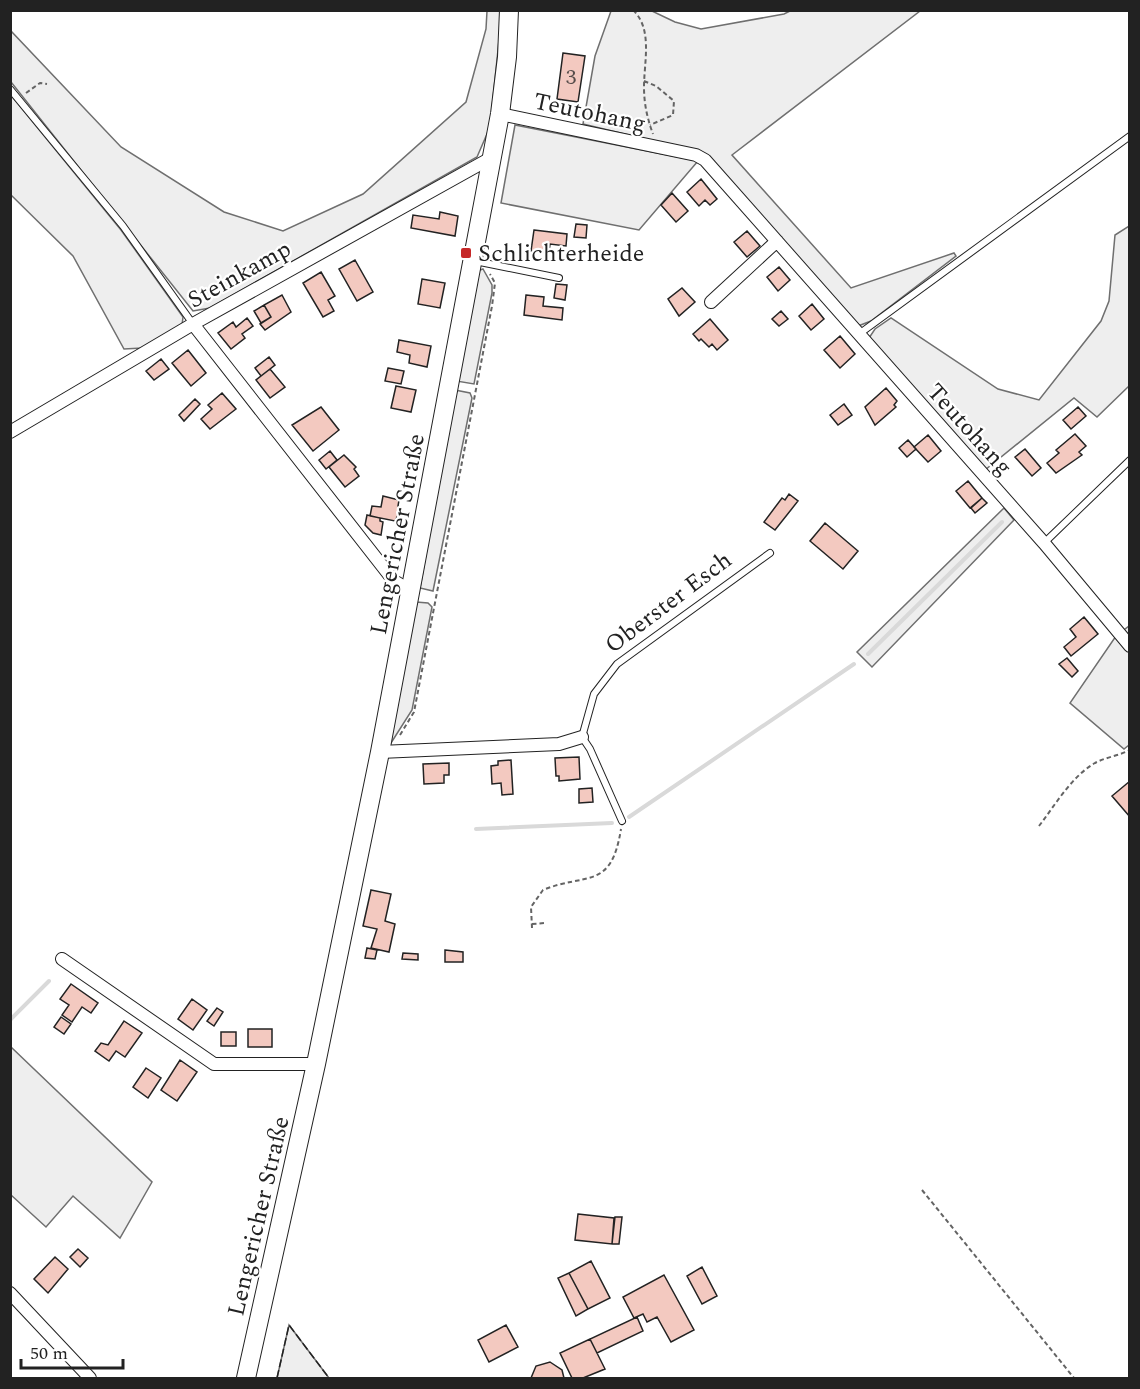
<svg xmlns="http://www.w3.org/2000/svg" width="1140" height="1389" viewBox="0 0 1140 1389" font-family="Spectral,serif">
  <rect width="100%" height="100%" fill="#fff"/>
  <path fill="#eee" stroke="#6f6f6f" stroke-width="1.5" d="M487 11H502L490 127 477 157 210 308 193 311 11 82 10 30 121 147 224 212 283 231 363 194 466 102 486 29Z
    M611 11H652L675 22 701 29 784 14 790 11H920L732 155 851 288 954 253 956 256 871 321 858 326 704 153 583 124 595 56Z
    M10 94 121 230 183 317 182 325 142 348 124 349 73 256 11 195Z
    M515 125 698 161 639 230 501 203Z
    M1129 226V386L1097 417 1074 398 985 470 869 338 875 329 891 318 998 389 1039 400 1101 321 1109 301 1115 235Z
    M483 269 492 285V293L474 384 456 381 477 271Z
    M455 390 470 393 472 398 433 591 420 588Z
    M1004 508 1014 520 872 667 857 652Z
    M416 602 428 603 432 607 412 710 391 743 388 740Z
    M1129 626V745L1124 749 1070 703 1116 636Z
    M11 1047 152 1182 120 1238 73 1196 46 1227 11 1195Z
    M289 1325 329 1378H277Z"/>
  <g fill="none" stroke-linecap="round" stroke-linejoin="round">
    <path stroke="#d9d9d9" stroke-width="4" d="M868 654 1002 522
      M629 817 854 664
      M476 829 612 823
      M10 1020 49 981"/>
  </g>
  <path fill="#f3c9c0" stroke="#222" stroke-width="1.5" d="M563 53 585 56 578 102 557 99Z
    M701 179 717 199 710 205 705 200 699 206 687 192Z
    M672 193 688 211 676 222 661 205Z
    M440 212 458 216 455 236 411 228 413 215 439 219Z
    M576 224 587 225 586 238 574 237Z
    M534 230 567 234 566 246 550 244 549 253 531 251Z
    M747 231 760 246 747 257 734 242Z
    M355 260 373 292 357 301 339 269Z
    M779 267 790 280 778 291 767 277Z
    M321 272 335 296 328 300 334 311 323 317 303 283Z
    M422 279 445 283 440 308 418 304Z
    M556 284 567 285 565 300 554 298Z
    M682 288 695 302 679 316 668 299Z
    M282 295 291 312 265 330 260 324 271 317 264 305Z
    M526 295 544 297 543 306 563 308 562 320 524 315Z
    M812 304 824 319 811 330 799 316Z
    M264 305 271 317 261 323 254 311Z
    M781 311 788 319 779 326 772 319Z
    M247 318 253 326 242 334 245 338 231 349 218 333 233 322 236 327Z
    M710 319 728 340 717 350 712 344 709 347 701 339 699 341 693 334Z
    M840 336 855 354 840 368 824 350Z
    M399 340 431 346 427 367 409 363 410 355 397 352Z
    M188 350 206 373 191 386 172 363Z
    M269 357 275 365 261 376 255 368Z
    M161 359 169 369 154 380 146 371Z
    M388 368 404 371 401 384 385 381Z
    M270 369 285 387 270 398 256 380Z
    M396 386 416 390 411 412 391 408Z
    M886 388 897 401 894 405 896 407 875 425 865 407Z
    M222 393 236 409 210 429 201 419 212 409 208 405Z
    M195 399 200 404 184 421 179 415Z
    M844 404 852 415 838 425 830 415Z
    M321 407 339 430 313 451 292 425Z
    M1078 407 1086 416 1071 429 1063 420Z
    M1075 434 1086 446 1079 452 1082 455 1056 473 1047 463 1059 453 1056 450Z
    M928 435 941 451 928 462 914 447Z
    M908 440 916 449 907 457 899 448Z
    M1025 449 1041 468 1032 476 1015 457Z
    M330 451 337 460 326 469 319 460Z
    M344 455 356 467 354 469 359 476 345 487 329 467Z
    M968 481 982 498 970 508 956 491Z
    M789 494 798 501 775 530 764 522 782 498 785 500Z
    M383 496 399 500 398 506 401 509 395 521 370 516 372 506 381 507Z
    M982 498 987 503 975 513 971 508Z
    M367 515 380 518V521L383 522 381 535 373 533 365 525Z
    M825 523 858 551 843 569 810 541Z
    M1084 617 1098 634 1071 656 1064 647 1076 637 1070 629Z
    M1067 658 1078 671 1072 677 1059 664Z
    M579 757 580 779 559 781V776H556L555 758Z
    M511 760 513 794 502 795 501 783 492 784 491 766 498 765V761Z
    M449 763V775H444V783L424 784 423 764Z
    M1130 781V817L1112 796Z
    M592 788 593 802 579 803V789Z
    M371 890 391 894 385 921 395 924 389 952 371 948 377 929 363 926Z
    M367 948 377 950 375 959 365 958Z
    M445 950 463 952V962H445Z
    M403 953 418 954V960L402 959Z
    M71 984 98 1003 91 1013 82 1007 72 1022 62 1015 69 1005 60 999Z
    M192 999 207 1010 193 1030 178 1019Z
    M217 1008 223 1012 214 1026 207 1021Z
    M61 1017 71 1024 64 1034 54 1027Z
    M124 1021 142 1033 125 1057 116 1051 109 1061 95 1051 101 1043 108 1045Z
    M248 1029H272V1047H248Z
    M221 1032H236V1046H221Z
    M180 1060 197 1072 177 1101 161 1090Z
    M146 1068 161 1078 148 1098 133 1087Z
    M578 1214 614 1218 612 1244 575 1240Z
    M615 1217H622L619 1244H612Z
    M78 1249 88 1258 80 1267 70 1257Z
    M55 1257 68 1269 48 1293 34 1279Z
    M591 1261 610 1298 588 1309 569 1273Z
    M702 1267 717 1296 702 1304 687 1276Z
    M569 1273 588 1309 576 1316 558 1278Z
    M664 1275 694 1330 671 1342 657 1317 647 1322 643 1314 634 1318 623 1297Z
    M637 1317 643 1331 597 1353 590 1339Z
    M506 1325 518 1347 489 1362 478 1340Z
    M590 1339 605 1369 583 1378H572L560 1353Z
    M550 1362 562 1370 564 1378H531L536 1366Z"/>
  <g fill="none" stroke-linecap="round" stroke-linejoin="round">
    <g stroke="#222" stroke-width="8">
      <path id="lane" d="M10 89 123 226 193 324
        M475 261 559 278
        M859 334 1130 136
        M1044 543 1130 460
        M622 821 590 749 582 737 594 694 617 664 770 553"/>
    </g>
    <g stroke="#222" stroke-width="14">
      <path id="street" d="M500 114 696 155 705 160 1044 543 1130 646
        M711 302 777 241
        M193 324 394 581 411 591
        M10 432 193 324 491 158
        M380 752 559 744 582 737
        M62 959 214 1064H316
        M10 1293 90 1378"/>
    </g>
    <g stroke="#222" stroke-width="20">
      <path id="secondary" d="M246 1378 316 1064 380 752 500 114 507 57 509 10"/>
    </g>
    <path stroke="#646464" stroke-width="2" stroke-dasharray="4.5 3" stroke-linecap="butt" d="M633 10C653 29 644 62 644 87 644 103 647 118 653 134
      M644 81 656 86 674 101 673 115 650 125
      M26 93 40 83 47 84
      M400 735 414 712 492 306 495 283 490 274
      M1039 826C1056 804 1071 777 1095 763 1106 757 1118 756 1130 750
      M532 924 545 923
      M532 928 531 907 543 890C587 872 611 891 621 829
      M922 1190 1074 1378"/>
    <use href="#lane" stroke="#fff" stroke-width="6"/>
    <use href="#street" stroke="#fff" stroke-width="12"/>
    <use href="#secondary" stroke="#fff" stroke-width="18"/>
    <path stroke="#222" stroke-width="1.5" stroke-dasharray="8 3" stroke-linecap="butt" d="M277 1378 289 1325 329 1378"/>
  </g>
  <rect fill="#c62828" stroke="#fff" stroke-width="2" x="460" y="247" width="12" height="12" rx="3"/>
  <g text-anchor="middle" stroke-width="4.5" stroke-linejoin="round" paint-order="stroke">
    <g font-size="21" fill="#564c4a">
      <text x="571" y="84">3</text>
    </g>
    <g font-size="24" fill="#222" stroke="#fff">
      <text transform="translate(590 112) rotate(12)" y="8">Teutohang</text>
      <text transform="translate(239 274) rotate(-29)" y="8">Steinkamp</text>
      <text transform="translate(970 429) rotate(48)" y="8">Teutohang</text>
      <text transform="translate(397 534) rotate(-79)" y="8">Lengericher Straße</text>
      <text transform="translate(668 602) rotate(-37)" y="8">Oberster Esch</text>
      <text transform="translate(258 1216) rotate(-77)" y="8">Lengericher Straße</text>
    </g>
    <g font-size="24" fill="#222" stroke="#fff" text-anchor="start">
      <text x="478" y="261">Schlichterheide</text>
    </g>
  </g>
  <rect width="1140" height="1389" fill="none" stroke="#222222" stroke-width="24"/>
  <path d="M21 1359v9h102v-9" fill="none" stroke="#222222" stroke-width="3"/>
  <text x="30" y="1359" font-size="18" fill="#222222" stroke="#ffffff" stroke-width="4.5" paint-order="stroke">50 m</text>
</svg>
